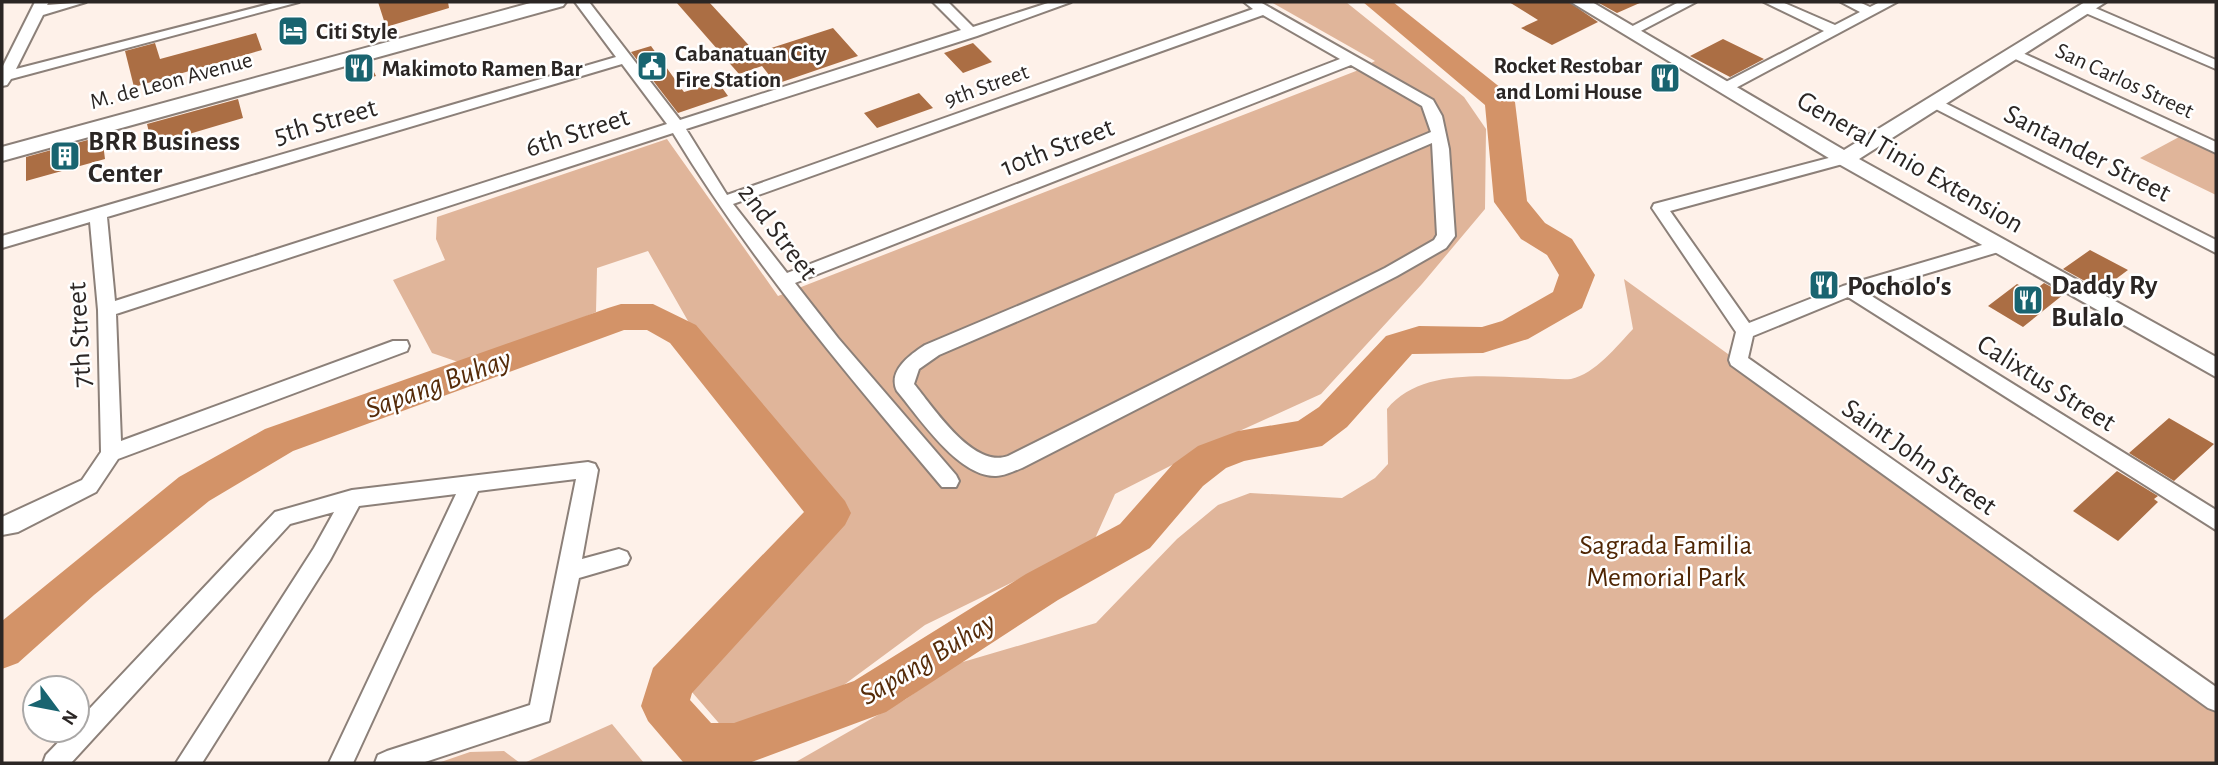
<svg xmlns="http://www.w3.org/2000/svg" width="2218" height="765" viewBox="0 0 2218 765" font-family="'Alegreya Sans',sans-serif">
  <rect width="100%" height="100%" fill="#fef1e9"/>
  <path fill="#e0b59a" d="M1271 2H1346L1464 97 1486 129 1485 209 1422 284 1321 394 1235 433 1115 494 1093 543 925 625 818 704 724 729 685 684 850 512 696 335 648 251 597 268 596 312 470 366 432 353 393 280 445 260 436 239 437 217 667 139 778 296 1356 71 1375 61Z
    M2179 137 2216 154V195L2140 158Z
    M1624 279 2216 706V763H794L906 699 956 664 1096 623 1177 539 1218 505 1250 493 1342 498 1375 478 1388 464 1387 409C1421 367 1489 377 1538 378 1548 378 1561 380 1571 379 1595 374 1617 346 1633 329Z
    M612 724 644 763H524Z
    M504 751 520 763H438L470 752Z"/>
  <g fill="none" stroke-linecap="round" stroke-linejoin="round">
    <path fill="#d39368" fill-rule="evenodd" d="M1363 2H1393L1511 96 1515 102 1527 201 1545 223 1572 239 1595 275 1582 308 1528 339 1483 353 1412 354 1347 427 1322 446 1244 461 1226 468 1203 486 1150 548 1058 600 886 712 749 763 683 762 648 721 641 706 653 668 804 512 670 343 647 330H624L293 451 209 501 94 595 18 663 2 669V621L179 477 265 429 608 308 621 304H653L696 325 845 501 851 513 845 525 692 693 690 700 711 723H734L854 681 1026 574 1120 524 1173 464 1198 446 1238 431 1298 421 1319 407 1386 336 1419 326 1482 327 1502 321 1553 292 1559 275 1547 255 1521 239 1494 202 1485 105Z"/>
  </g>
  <path fill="#ab6e44" d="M378 2H448L449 8 386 27Z
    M676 2H709L756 53 833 28 858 56 776 84 762 66 739 74Z
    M1509 2H1569L1598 22 1552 45 1521 28 1538 20Z
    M1597 2H1642L1617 13Z
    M256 33 262 50 134 87 125 51 155 43 160 59Z
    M1723 39 1764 59 1730 77 1690 56Z
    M973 43 992 62 963 73 944 53Z
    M651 46 684 92 718 82 728 96 678 113 631 52Z
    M369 62 376 76 352 83 346 69Z
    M919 93 933 108 877 128 864 113Z
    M238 99 243 118 152 145 147 124Z
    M102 136 105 159 26 181V157Z
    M2090 250 2128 270 2101 290 2063 269Z
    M2044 283 2064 294 2023 327 1988 306 2017 284 2032 292Z
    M2169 418 2214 444 2174 481 2129 453Z
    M2117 471 2158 496 2154 499 2158 502 2118 541 2073 511Z"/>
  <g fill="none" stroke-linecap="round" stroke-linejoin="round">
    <g stroke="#8c8079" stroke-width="4">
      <path id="minor" d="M35 2H49L47 5 86 2 43 15 16 69 277 2H299L11 79 7 85 2 86V68Z
        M575 2H589L680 120 961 30 933 2H948L973 27 1051 2H1071L977 36 686 129 727 195 1253 9 1244 2H1260L1433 100 1442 116 1449 149 1455 236 1446 248 1397 276 1022 468C1014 471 1004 476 996 476 958 477 919 417 897 391 887 371 911 354 925 345L1431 132 1422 106 1351 65 795 283 838 338 956 475 959 481 956 487H942C846 373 750 260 673 133L116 314 121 441 393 341H407L409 346 407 351 118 459 96 492 18 532 2 535V517L82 480 101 452 98 310 90 222 2 248V236L616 57ZM1263 15 1340 59 787 273 733 204ZM622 64 667 124 115 301 107 217ZM1432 143 1437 235 1434 240 1385 268 1008 456C973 469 934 408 914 384L919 369 939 355Z
        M1679 2H1696L1635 34 1623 31Z
        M1764 2H1782L1835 25 1860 12 1841 2H1859L1870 7 1880 2H1897L1730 91H1720V85L1824 31Z
        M2086 4 2216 60V69L2081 11 2079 8Z
        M2014 49 2216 142V153L2009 56 2007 53Z
        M1935 98 2216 240V253L1930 106 1927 103Z
        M1844 154 1850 156V162L1670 211 1749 323 1843 286 1999 240 2005 242 2008 246 2005 250 1865 292 2216 510V530L1848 297 1753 336 1748 358 2216 687V711L2208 708 1731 365 1729 360 1736 332 1652 208 1654 204Z
        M588 462 595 464 598 470 582 559 619 549 627 552 630 558 627 564 579 578 549 721 422 763H375L378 755 387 751 530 705 576 479 478 491 353 763H329L456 494 359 506 330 560 202 763H176L314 548 334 512 290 524 71 763H43L46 755 70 730H77V722L275 512 352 490Z"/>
    </g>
    <g stroke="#8c8079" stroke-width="4">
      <path id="tertiary" d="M1571 2H1592L1844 150 2085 2H2106L1859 159 2216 357V377L1837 163Z"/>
    </g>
    <g stroke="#8c8079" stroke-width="4">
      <path id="secondary" d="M534 2H566L563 6 2 161V147Z"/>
    </g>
    <use href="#minor" fill="#fff" fill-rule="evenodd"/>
    <use href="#tertiary" fill="#fff" fill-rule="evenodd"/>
    <use href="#secondary" fill="#fff" fill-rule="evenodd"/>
  </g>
  <defs>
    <g id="hotel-square" transform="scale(1.575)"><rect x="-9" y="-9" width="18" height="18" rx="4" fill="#196470" stroke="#fff"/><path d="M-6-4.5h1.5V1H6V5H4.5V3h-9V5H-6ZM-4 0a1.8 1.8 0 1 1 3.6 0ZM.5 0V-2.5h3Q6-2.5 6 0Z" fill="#fff"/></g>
    <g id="civic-square" transform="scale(1.575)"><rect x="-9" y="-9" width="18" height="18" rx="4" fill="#196470" stroke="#fff"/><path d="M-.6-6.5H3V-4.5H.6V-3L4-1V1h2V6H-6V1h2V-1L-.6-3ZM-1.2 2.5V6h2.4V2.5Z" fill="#fff"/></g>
    <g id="restaurant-square" transform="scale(1.575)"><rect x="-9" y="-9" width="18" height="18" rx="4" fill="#196470" stroke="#fff"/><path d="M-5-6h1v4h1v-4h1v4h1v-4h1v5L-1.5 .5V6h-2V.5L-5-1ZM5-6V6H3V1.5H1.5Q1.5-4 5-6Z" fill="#fff"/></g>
    <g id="building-square" transform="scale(1.575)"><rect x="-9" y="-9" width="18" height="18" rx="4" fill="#196470" stroke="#fff"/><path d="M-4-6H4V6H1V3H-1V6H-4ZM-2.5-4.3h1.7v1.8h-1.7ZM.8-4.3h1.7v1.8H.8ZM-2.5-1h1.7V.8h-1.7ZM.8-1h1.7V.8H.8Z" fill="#fff"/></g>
  </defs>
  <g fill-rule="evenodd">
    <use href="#hotel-square" x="293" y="31"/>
    <use href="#civic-square" x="652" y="66"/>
    <use href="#restaurant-square" x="359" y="68"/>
    <use href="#restaurant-square" x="1665" y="78"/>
    <use href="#building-square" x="65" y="156"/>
    <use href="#restaurant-square" x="1824" y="285"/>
    <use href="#restaurant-square" x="2028" y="300"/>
  </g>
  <g text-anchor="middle" stroke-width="5" stroke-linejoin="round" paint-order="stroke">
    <g font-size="23" font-weight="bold" fill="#2b2624" stroke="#fff" text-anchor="start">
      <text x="316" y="39">Citi Style</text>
      <text x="675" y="61">Cabanatuan City<tspan x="675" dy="26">Fire Station</tspan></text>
      <text x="1642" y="73" text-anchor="end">Rocket Restobar<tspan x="1642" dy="26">and Lomi House</tspan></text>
      <text x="382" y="76">Makimoto Ramen Bar</text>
    </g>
    <g font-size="23" fill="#2b2624" stroke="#fff">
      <text transform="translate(171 80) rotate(-15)" y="8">M. de Leon Avenue</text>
      <text transform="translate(2125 80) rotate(25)" y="8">San Carlos Street</text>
      <text transform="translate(986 85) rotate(-20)" y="8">9th Street</text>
    </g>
    <g font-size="28" fill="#2b2624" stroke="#fff">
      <text transform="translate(325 120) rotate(-16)" y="10">5th Street</text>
      <text transform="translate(577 131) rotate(-18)" y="10">6th Street</text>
      <text transform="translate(1057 146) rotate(-21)" y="10">10th Street</text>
      <text transform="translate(2088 152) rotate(27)" y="10">Santander Street</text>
      <text transform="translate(1911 161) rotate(30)" y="10">General Tinio Extension</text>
      <text transform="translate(779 231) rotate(53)" y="10">2nd Street</text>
      <text transform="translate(78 335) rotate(-93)" y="10">7th Street</text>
      <text transform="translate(2047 382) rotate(32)" y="10">Calixtus Street</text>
      <text transform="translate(1920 456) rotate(35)" y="10">Saint John Street</text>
    </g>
    <g font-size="28" font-weight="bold" fill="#2b2624" stroke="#fff" text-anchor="start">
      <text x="88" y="150">BRR Business<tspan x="88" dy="32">Center</tspan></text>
      <text x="2051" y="294">Daddy Ry<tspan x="2051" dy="32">Bulalo</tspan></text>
      <text x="1847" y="295">Pocholo's</text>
    </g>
    <g font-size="28" fill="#4f2503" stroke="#fff">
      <text x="1666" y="554">Sagrada Familia<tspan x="1666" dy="32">Memorial Park</tspan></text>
    </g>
    <g font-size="30" font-style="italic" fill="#562c0a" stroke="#fff">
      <text transform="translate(438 383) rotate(-20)" y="10">Sapang Buhay</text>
      <text transform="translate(927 658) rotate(-31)" y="10">Sapang Buhay</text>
    </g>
  </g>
  <rect width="2218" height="765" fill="none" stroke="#2b2624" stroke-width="7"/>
  <g transform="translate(56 709) rotate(122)"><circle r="33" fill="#ffffff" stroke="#aaa8a7" stroke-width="2"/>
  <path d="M0-5L12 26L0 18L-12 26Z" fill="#196470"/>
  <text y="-10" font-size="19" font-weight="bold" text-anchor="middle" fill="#2b2624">N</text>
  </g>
</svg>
